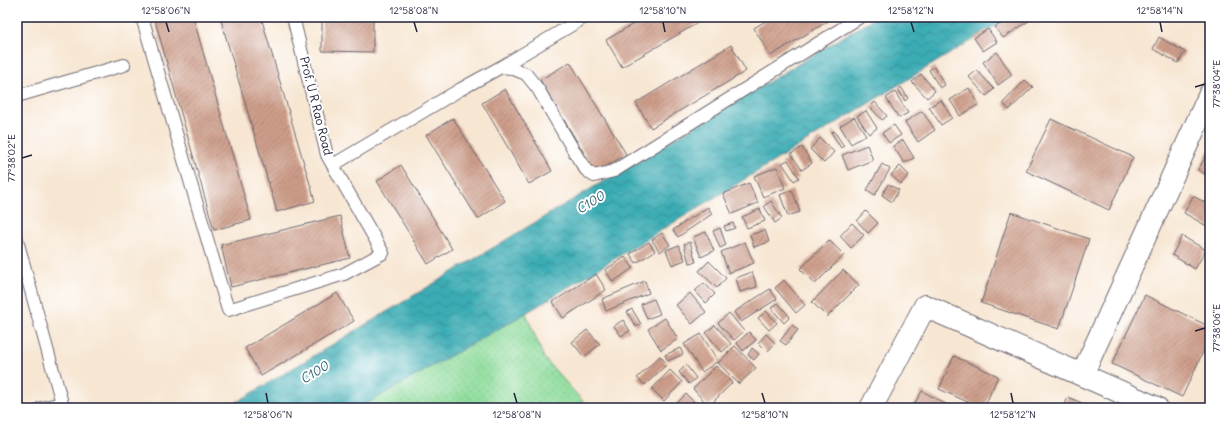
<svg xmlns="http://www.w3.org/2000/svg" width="1227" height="425" viewBox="0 0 1227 425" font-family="Delius,sans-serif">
  <defs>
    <pattern id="grass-dots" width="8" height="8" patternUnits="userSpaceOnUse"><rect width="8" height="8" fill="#8edc9b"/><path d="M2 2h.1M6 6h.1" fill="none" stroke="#7abc86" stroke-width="1.8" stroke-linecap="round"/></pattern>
    <pattern id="water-waves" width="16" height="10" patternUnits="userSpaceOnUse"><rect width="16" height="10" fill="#3bacb4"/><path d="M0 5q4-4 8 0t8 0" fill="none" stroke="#318c94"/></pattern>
    <pattern id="building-hatch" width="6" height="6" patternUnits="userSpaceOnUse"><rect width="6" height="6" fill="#ce9e8a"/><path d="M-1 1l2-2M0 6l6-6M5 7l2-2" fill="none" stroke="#a78072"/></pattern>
  </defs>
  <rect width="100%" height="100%" fill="#fff"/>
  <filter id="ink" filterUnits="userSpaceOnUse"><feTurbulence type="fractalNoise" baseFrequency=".025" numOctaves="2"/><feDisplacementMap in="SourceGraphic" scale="8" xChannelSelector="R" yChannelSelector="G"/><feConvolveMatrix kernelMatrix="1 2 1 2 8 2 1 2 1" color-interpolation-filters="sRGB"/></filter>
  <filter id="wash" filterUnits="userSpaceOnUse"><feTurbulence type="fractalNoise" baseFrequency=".012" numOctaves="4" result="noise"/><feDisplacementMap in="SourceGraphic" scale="16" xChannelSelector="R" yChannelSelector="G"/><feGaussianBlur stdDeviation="0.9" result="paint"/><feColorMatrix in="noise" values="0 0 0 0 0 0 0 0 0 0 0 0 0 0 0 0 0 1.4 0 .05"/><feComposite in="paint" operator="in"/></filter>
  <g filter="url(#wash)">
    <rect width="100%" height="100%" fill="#f7e6d2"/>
    <path fill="url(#grass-dots)" stroke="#587f6b" d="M526 313 544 358 589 408H359Z"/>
    <path fill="url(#water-waves)" stroke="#2e6778" d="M876 17H1010L526 313 359 408H227Z"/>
    <g id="blocks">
      <path fill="url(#building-hatch)" d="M154 17H193L251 220 214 230Z
        M220 17H261L315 201 277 212Z
        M322 17H373V52L322 51Z
        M645 17H708L622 67 606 40Z
        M772 17H835L770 56 754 28Z
        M1010 17H1035L1003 38 995 27Z
        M988 29 997 42 983 51 974 38Z
        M1159 37 1185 52 1178 63 1153 49Z
        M731 45 746 71 651 128 636 103Z
        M997 52 1012 75 998 85 983 62Z
        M570 62 626 154 596 173 540 80Z
        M934 67 945 85 940 88 929 70Z
        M977 70 994 89 986 96 969 77Z
        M921 74 935 91 927 98 912 82Z
        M1025 80 1033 87 1009 110 1003 103Z
        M901 87 908 98 905 101 898 89Z
        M969 88 979 104 960 116 950 100Z
        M505 89 552 171 529 184 482 103Z
        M895 92 908 113 899 118 886 98Z
        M941 100 952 118 941 125 929 107Z
        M875 102 887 116 882 120 870 107Z
        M866 111 877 128 869 134 857 116Z
        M922 111 935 130 918 142 905 122Z
        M854 117 866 135 851 144 840 126Z
        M453 118 505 201 478 219 426 135Z
        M1051 119 1133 157 1109 210 1026 171Z
        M894 125 901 135 889 143 882 133Z
        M834 131 844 146 841 148 831 132Z
        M820 138 834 152 824 163 810 149Z
        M903 140 914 158 904 163 893 146Z
        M867 145 873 160 848 170 842 155Z
        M802 147 812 163 802 170 791 154Z
        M1210 148V177L1198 170Z
        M788 160 799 178 794 181 782 163Z
        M882 164 890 169 875 195 867 190Z
        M401 165 452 249 428 264 377 181Z
        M900 166 909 175 901 184 891 175Z
        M777 167 785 188 763 197 754 176Z
        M749 183 758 203 732 214 723 194Z
        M888 184 899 190 892 202 882 195Z
        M792 190 800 212 788 216 780 195Z
        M1193 196 1210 205V228L1184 213Z
        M771 201 782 218 775 223 764 206Z
        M708 207 712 214 678 237 673 230Z
        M760 209 765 221 747 228 742 217Z
        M866 211 878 223 868 233 857 221Z
        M1011 212 1089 239 1059 329 981 303Z
        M340 216 350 258 231 287 221 245Z
        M733 223 735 228 726 231 724 226Z
        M852 223 864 235 851 248 840 236Z
        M720 228 726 245 720 248 713 231Z
        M765 230 769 242 754 247 750 235Z
        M706 232 714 251 701 257 693 237Z
        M662 233 670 245 660 252 652 240Z
        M1182 236 1206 250 1195 269 1172 255Z
        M829 240 844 255 815 284 800 269Z
        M649 242 655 251 636 263 630 254Z
        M690 242 696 262 689 263 684 244Z
        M745 242 754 263 729 273 721 252Z
        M679 245 685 260 672 265 666 250Z
        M625 257 633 268 613 282 605 270Z
        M709 261 726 278 717 288 699 271Z
        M843 270 859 285 827 317 812 302Z
        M752 272 757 287 740 292 736 278Z
        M596 274 606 290 563 318 553 302Z
        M784 280 805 305 796 313 775 288Z
        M645 281 649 293 606 311 602 299Z
        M704 283 715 294 706 303 695 291Z
        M770 289 777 299 741 322 734 312Z
        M337 293 354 321 261 376 245 348Z
        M690 293 706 312 692 324 676 305Z
        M1145 295 1210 327V337L1182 397 1112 364Z
        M654 299 660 314 647 319 641 304Z
        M778 303 790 317 784 323 771 308Z
        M632 309 641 324 636 327 627 312Z
        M766 311 777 323 769 330 758 318Z
        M729 313 744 331 734 340 718 323Z
        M665 318 678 339 661 350 648 329Z
        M623 320 630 331 621 336 614 326Z
        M715 325 731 344 722 352 706 333Z
        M792 325 798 330 786 345 780 341Z
        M587 330 600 344 584 357 572 342Z
        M749 332 756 340 743 351 737 343Z
        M701 334 718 361 702 372 684 344Z
        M766 334 775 343 767 352 758 343Z
        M735 346 756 368 739 384 718 363Z
        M680 348 683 354 668 361 665 355Z
        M752 348 759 354 754 360 748 355Z
        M660 356 667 364 645 385 637 378Z
        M954 356 998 376 984 408H981L939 389Z
        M686 365 696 378 689 384 679 372Z
        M716 366 732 383 709 406 693 389Z
        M670 370 682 382 664 401 652 389Z
        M922 391 953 408H912Z
        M686 394 700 408H672Z
        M1068 397 1094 408H1064Z"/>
    </g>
  </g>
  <g filter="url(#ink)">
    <use href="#blocks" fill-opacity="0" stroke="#6d6770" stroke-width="1"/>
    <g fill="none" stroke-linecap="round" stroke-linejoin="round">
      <g stroke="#6d6770" stroke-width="14">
        <path id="service" d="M142 17 228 310 344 274 383 253 327 155 293 17
          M501 67 585 17
          M17 96 124 65
          M333 165 461 89 501 67 511 68 526 74 538 89 578 158 586 170 594 176 614 171 860 17
          M17 240 62 403 41 408"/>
      </g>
      <g stroke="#6d6770" stroke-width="24">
        <path id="minor" d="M1082 375 1210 94
          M871 408 925 306 1157 408"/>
      </g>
      <use href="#service" stroke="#fff" stroke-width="12"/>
      <use href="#minor" stroke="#fff" stroke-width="22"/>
    </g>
  </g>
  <path fill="none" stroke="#22223b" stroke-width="1.5" d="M166 22 169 32M414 22 417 32M663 22 665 32M911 22 914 32M1160 22 1162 32M1195 87 1205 84M22 158 32 155M1195 331 1205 328M266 393 268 403M514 393 517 403M762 393 765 403M1011 393 1013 403"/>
  <g text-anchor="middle" stroke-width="4" stroke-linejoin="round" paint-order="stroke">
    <g font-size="12" fill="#22223b" stroke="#fff">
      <text transform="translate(316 106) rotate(76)" y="4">Prof. U R Rao Road</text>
    </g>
    <g font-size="13" font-style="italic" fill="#2d6071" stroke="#fff">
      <text transform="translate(590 202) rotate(-32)" y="5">C100</text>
      <text transform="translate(314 372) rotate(-32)" y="5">C100</text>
    </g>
  </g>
  <rect width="1227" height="425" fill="none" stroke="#fff" stroke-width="44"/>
  <rect x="22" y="22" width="1183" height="381" fill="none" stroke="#22223b" stroke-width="1.5"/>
  <g font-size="10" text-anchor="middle" fill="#22223b">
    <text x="166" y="14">12°58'06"N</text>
    <text x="414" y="14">12°58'08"N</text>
    <text x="663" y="14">12°58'10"N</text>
    <text x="911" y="14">12°58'12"N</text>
    <text x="1160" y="14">12°58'14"N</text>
    <text transform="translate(1216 84) rotate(-90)" y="4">77°38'04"E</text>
    <text transform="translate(11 158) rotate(-90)" y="4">77°38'02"E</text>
    <text transform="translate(1216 328) rotate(-90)" y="4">77°38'06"E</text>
    <text x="268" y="418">12°58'06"N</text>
    <text x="517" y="418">12°58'08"N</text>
    <text x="765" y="418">12°58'10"N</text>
    <text x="1013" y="418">12°58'12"N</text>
  </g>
</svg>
